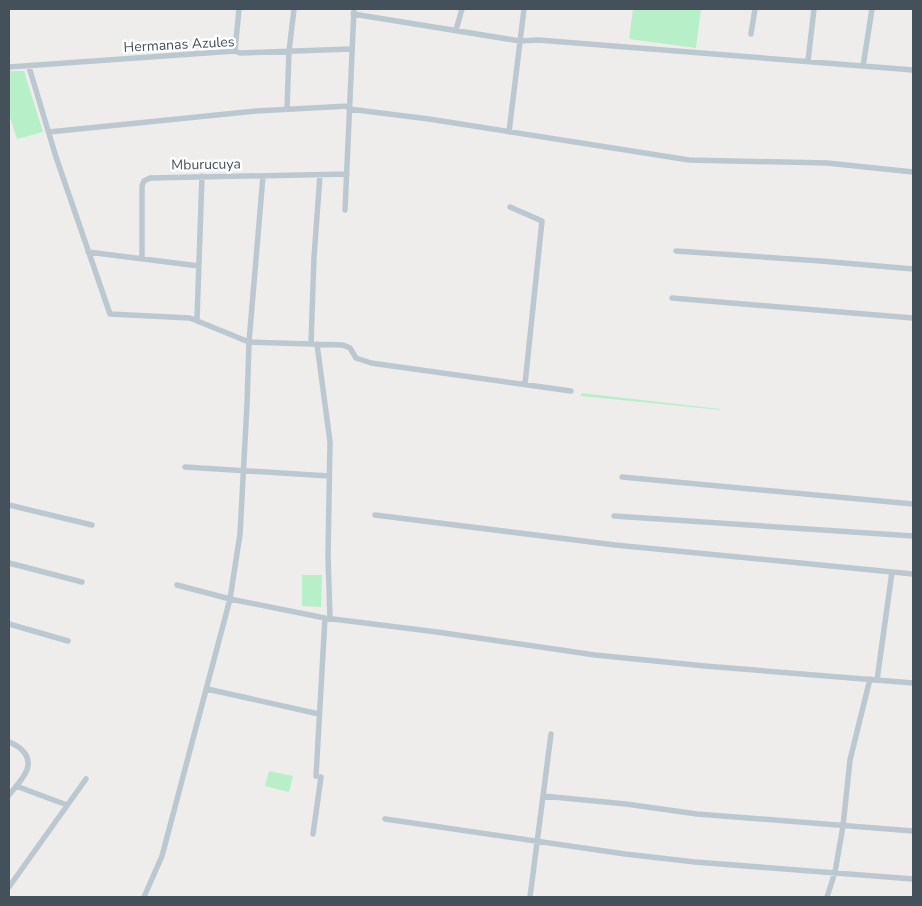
<svg xmlns="http://www.w3.org/2000/svg" width="922" height="906" viewBox="0 0 922 906" font-family="'Nunito Sans',sans-serif">
  <rect width="100%" height="100%" fill="#efecec"/>
  <path fill="#b7efc9" d="M633 9H701L696 48 629 39Z
    M9 71H24L43 132 17 139 9 114Z
    M581 393 720 409 721 410 581 396Z
    M302 575H322L321 607 302 606Z
    M269 771 293 776 289 792 265 786Z"/>
  <g fill="none" stroke-linecap="round" stroke-linejoin="round">
    <path stroke="#bcc8cf" stroke-width="5.5" d="M353 14 520 41 538 40 913 70
      M456 30 462 9
      M751 34 755 9
      M235 51 239 9
      M808 61 814 9
      M863 66 872 9
      M9 67 235 51 240 53 351 49
      M29 67 56 157 110 314 190 318 249 342 343 345 350 348 356 358 371 363 571 391
      M287 109 289 51 294 9
      M349 109 429 119 689 160 827 163 913 172
      M49 132 256 111 349 106
      M509 132 524 9
      M510 207 542 221 525 384
      M345 210 354 9
      M676 251 821 261 913 269
      M88 252 199 266
      M142 259V186L144 181 150 178 347 174
      M672 298 913 318
      M197 319 202 176
      M311 344 314 257 320 175
      M317 344 330 442 328 556 330 618
      M185 467 329 476
      M622 477 913 504
      M9 505 92 525
      M375 515 615 545 913 574
      M614 516 913 536
      M9 563 82 582
      M177 585 230 599 325 618 437 632 595 655 705 666 913 683
      M9 624 68 641
      M877 680 892 572
      M207 689 319 714
      M9 742C14 744 18 746 22 750 38 766 19 782 9 795
      M316 776 325 618
      M16 786 67 805
      M543 796 626 804 697 814 913 831
      M385 819 625 854 695 862 913 879
      M313 834 321 777
      M9 887 86 779
      M144 897 162 856 230 599 240 534 247 405 249 342 263 176
      M530 897 551 734
      M827 897 835 872 843 826 850 760 870 679"/>
  </g>
  <g text-anchor="middle" stroke-width="5" stroke-linejoin="round" paint-order="stroke">
    <g font-size="14" fill="#44515a" stroke="#fff">
      <text transform="translate(179 44) rotate(-3)" y="5">Hermanas Azules</text>
      <text transform="translate(206 164) rotate(-1)" y="5">Mburucuya</text>
    </g>
  </g>
  <rect width="922" height="906" fill="none" stroke="#44515a" stroke-width="20"/>
</svg>
